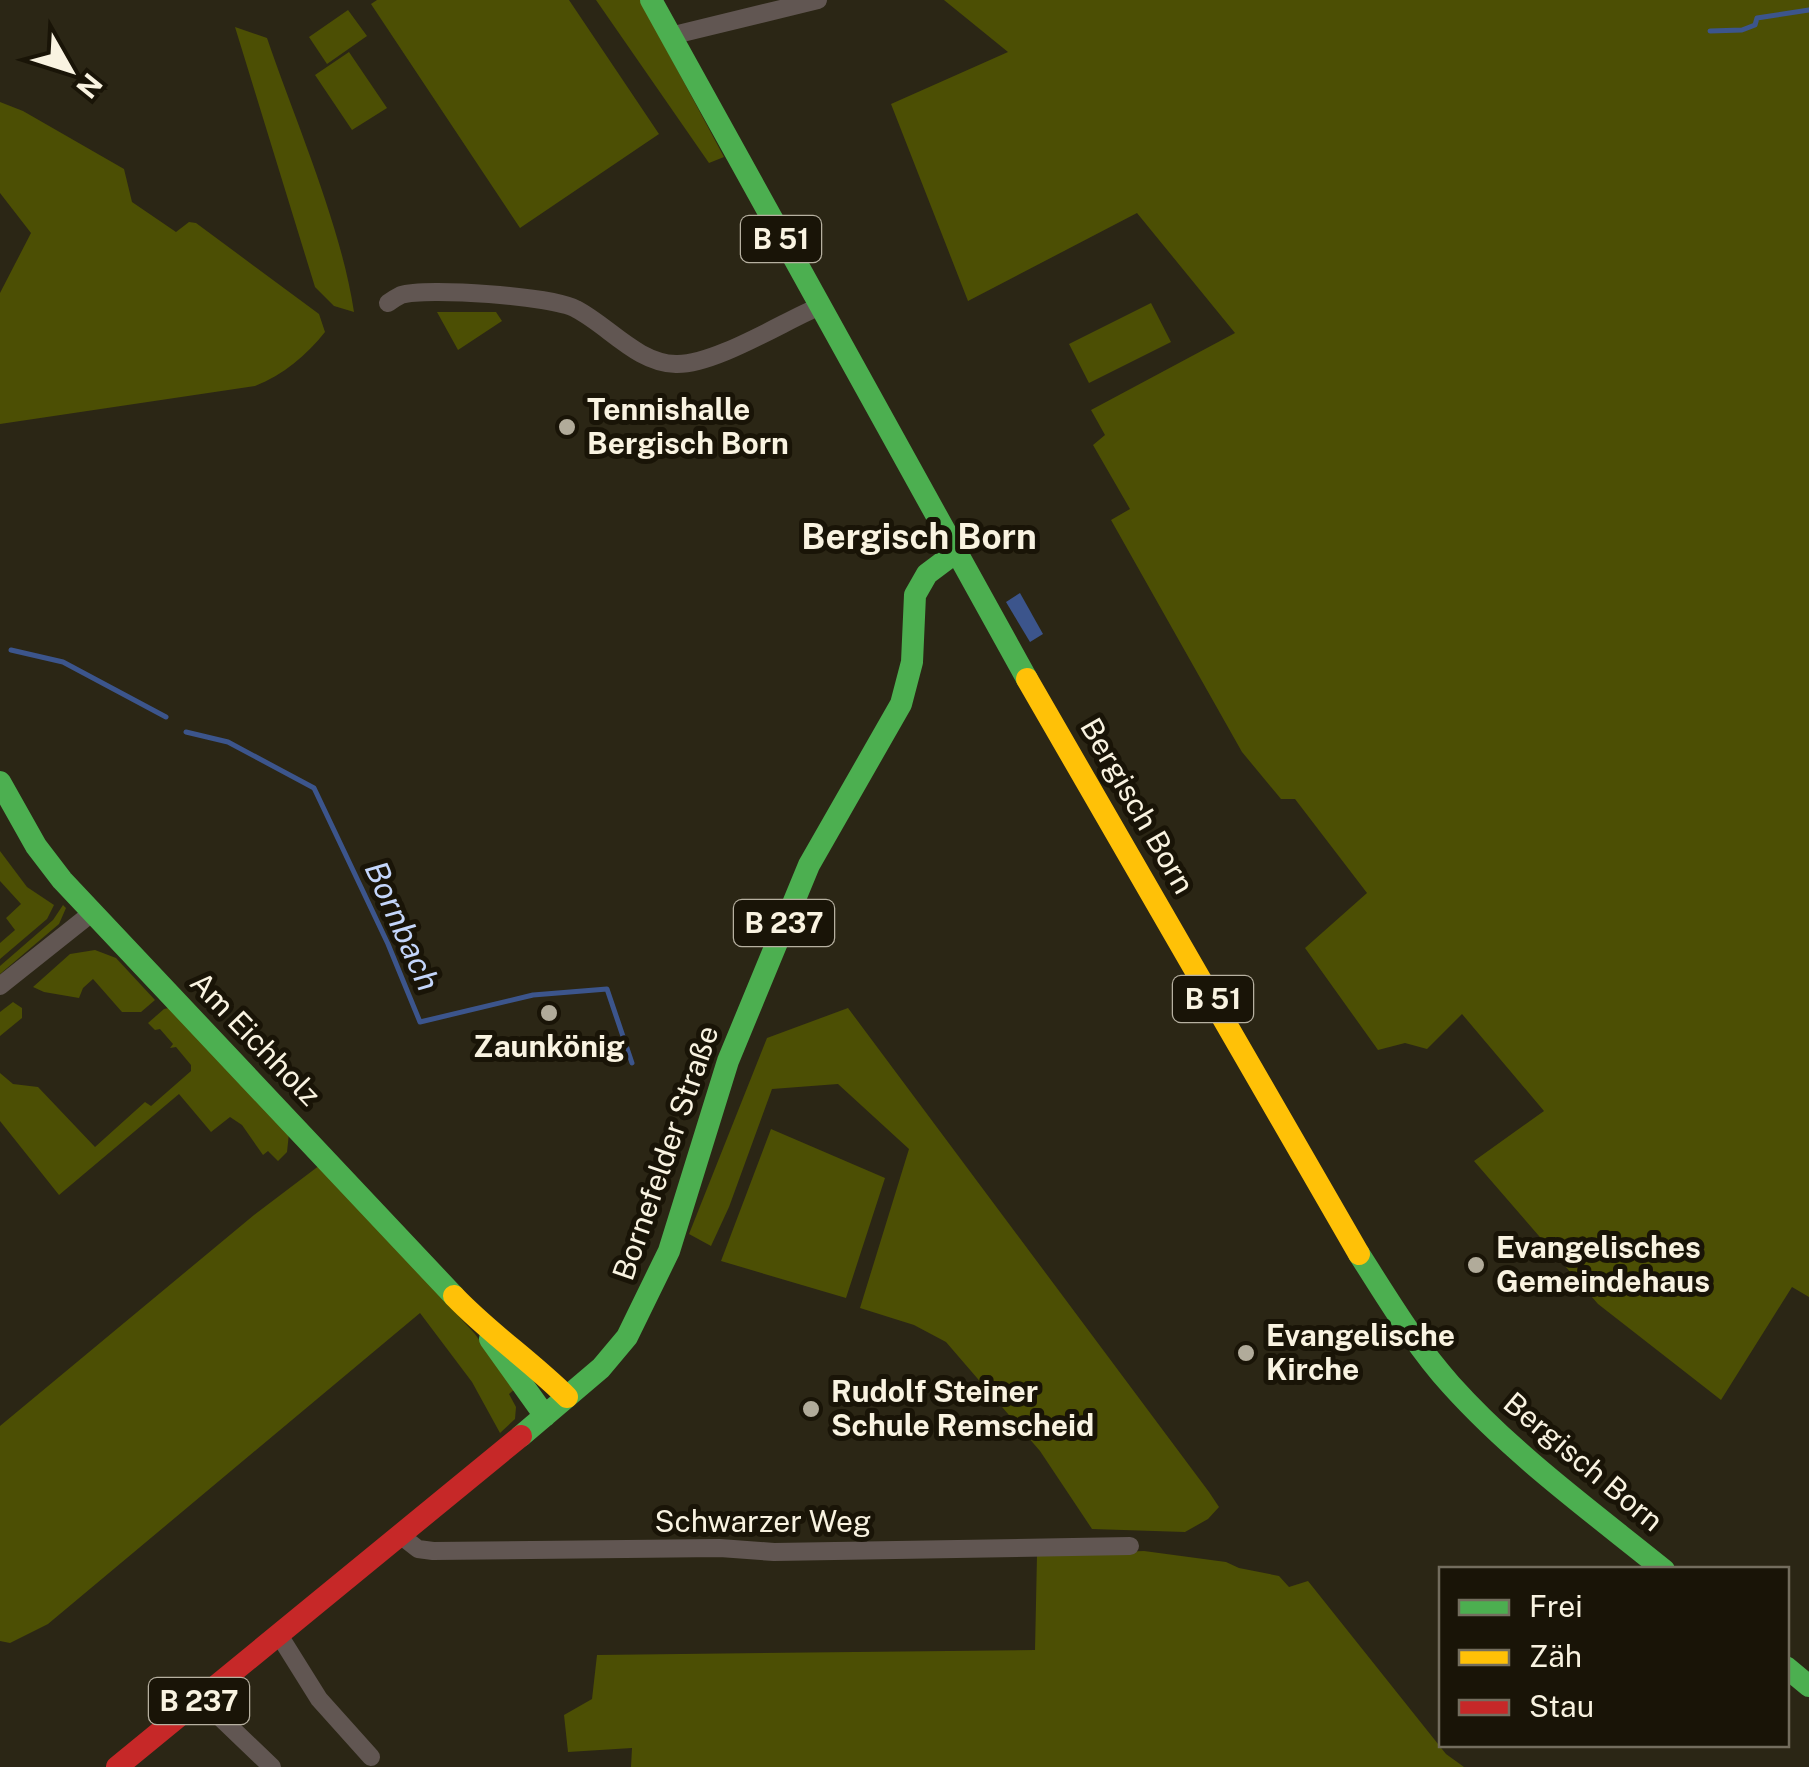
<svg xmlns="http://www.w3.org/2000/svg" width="1809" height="1767" viewBox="0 0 1809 1767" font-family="'Public Sans',sans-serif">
  <rect width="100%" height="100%" fill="#2b2615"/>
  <path fill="#4c4f04" d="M377 0H569L659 134 520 228 371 4Z
    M596 0H640L724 157 709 163Z
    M944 0H1809V1297L1792 1287 1721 1400 1598 1304 1474 1161 1544 1111 1462 1014 1427 1049 1405 1043 1378 1050 1305 948 1367 893 1295 799H1281L1242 752 1111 520 1130 509 1093 445 1105 435 1091 410 1235 333 1137 213 968 301 891 104 1008 52Z
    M348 10 367 36 327 64 309 37Z
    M235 27 267 38C296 123 341 225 354 312L334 306 315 287Z
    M349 52 387 108 352 130 315 75Z
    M0 102 23 111 124 169 132 202 176 232 189 222 196 223 319 314 325 332C307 355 283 375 255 386L0 424V293L31 233 0 193Z
    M1151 303 1171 342 1089 383 1069 344Z
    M437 312H496L502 321 458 350Z
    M0 851 27 887 54 905 47 919 0 959V943L15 930 6 918 21 904 0 881Z
    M63 905 66 908 59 924 0 974V966L53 920Z
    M95 950 116 958 155 1000 141 1012H122L93 979 83 988 79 998 44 992 33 987 70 954Z
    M13 1002 22 1008V1018L0 1036V1012Z
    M169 1008 289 1133 287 1152 278 1161 268 1151 263 1155 242 1125 230 1117 211 1132 179 1094 59 1195 0 1121V1073L13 1084 38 1087 95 1147 145 1102 151 1106 191 1071V1065L176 1047 170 1048 173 1044 160 1029 155 1030 148 1023 164 1009Z
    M848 1008 1209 1492 1219 1507 1208 1519 1185 1532 1092 1529 1040 1451 946 1342 914 1325 860 1308 909 1149 838 1084 772 1089 729 1207 711 1246 689 1234 767 1038Z
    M771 1129 885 1178 846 1298 721 1261Z
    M320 1165 475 1334 515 1389 509 1394 516 1407 515 1419 500 1433 472 1382 420 1313 48 1624 10 1643 0 1641V1426L254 1215Z
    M1144 1551 1226 1562 1239 1568 1279 1576 1289 1587 1308 1581 1446 1754 1464 1767H631L632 1748 568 1752 564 1715 592 1699 597 1655 1035 1650 1037 1555Z"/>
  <path fill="#3c558c" d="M1020 593 1043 634 1030 642 1006 602Z"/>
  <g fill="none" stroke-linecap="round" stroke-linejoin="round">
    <path stroke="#3c558c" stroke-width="5" d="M1710 31 1742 30 1755 25 1757 18 1809 10
      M11 650 63 662 166 717
      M186 732 228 742 314 788 388 944 420 1022 533 995 607 989 632 1063"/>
    <path stroke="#615652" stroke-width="18" d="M670 36 818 0
      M388 303C392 300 397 297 401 295 426 287 553 296 576 309 609 326 637 363 676 364 714 365 781 323 818 307
      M0 986 93 912
      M400 1535 418 1549 433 1551 720 1548 774 1552 1130 1546
      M279 1635 319 1699 371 1757
      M201 1699 272 1767"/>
    <path stroke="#4caf50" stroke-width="22" d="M651 0 1027 679
      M0 782 36 846 62 880 454 1296
      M1359 1254C1388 1299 1415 1345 1451 1385 1514 1455 1591 1511 1664 1570
      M490 1339 545 1416
      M521 1436 601 1368 627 1337 669 1251 728 1061 809 865 901 704 912 662 915 595 927 574 955 553
      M1786 1667 1809 1686"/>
    <path stroke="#ffc107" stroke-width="22" d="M1027 679 1359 1254
      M454 1296C489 1333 531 1361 567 1397"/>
    <path stroke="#c62828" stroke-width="22" d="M117 1767 521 1436"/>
  </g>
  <g fill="#b1ab9a" stroke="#191407" stroke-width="4">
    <circle cx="567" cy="427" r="10"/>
    <circle cx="549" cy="1013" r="10"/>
    <circle cx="1476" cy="1265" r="10"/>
    <circle cx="1246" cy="1353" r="10"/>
    <circle cx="811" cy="1409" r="10"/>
  </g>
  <g text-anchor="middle" stroke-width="10" stroke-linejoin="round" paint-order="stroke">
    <g fill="#191407" stroke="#b6b0a0" stroke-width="2.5">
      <rect x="741" y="216" width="80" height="46" rx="8"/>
      <rect x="734" y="900" width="100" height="46" rx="8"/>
      <rect x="1173" y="976" width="80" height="46" rx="8"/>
      <rect x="149" y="1678" width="100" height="46" rx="8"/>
    </g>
    <g font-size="28" font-weight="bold" fill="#f9f3e1">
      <text x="781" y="249">B 51</text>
      <text x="784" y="933">B 237</text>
      <text x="1213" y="1009">B 51</text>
      <text x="199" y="1711">B 237</text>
    </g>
    <g font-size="30" font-weight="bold" fill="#f9f3e1" stroke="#191407" text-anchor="start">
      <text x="587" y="420">Tennishalle<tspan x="587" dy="34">Bergisch Born</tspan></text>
      <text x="549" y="1057" text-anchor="middle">Zaunkönig</text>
      <text x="1496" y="1258">Evangelisches<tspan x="1496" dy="34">Gemeindehaus</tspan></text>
      <text x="1266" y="1346">Evangelische<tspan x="1266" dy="34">Kirche</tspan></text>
      <text x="831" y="1402">Rudolf Steiner<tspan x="831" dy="34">Schule Remscheid</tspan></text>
    </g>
    <g font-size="30" fill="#f9f3e1" stroke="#191407">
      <text transform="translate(1137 806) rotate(60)" y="10">Bergisch Born</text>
      <text transform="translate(255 1039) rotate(46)" y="10">Am Eichholz</text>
      <text transform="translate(666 1153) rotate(-71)" y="10">Bornefelder Straße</text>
      <text transform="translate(1583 1462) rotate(40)" y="10">Bergisch Born</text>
      <text x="763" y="1532">Schwarzer Weg</text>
    </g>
    <g font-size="32" font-style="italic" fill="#c4d6fb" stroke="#191407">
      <text transform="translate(402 926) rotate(66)" y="11">Bornbach</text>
    </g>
    <g font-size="35" font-weight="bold" fill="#f9f3e1" stroke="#191407">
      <text x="919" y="549">Bergisch Born</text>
    </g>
  </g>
  <rect x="1439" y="1567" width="350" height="180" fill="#191407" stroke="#736d5e" stroke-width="2.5"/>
  <rect x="1459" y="1600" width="50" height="15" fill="#4caf50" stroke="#736d5e" stroke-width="2.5"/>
  <text x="1529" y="1617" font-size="30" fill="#f9f3e1">Frei</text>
  <rect x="1459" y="1650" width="50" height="15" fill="#ffc107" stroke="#736d5e" stroke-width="2.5"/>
  <text x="1529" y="1667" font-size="30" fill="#f9f3e1">Zäh</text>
  <rect x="1459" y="1700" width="50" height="15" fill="#c62828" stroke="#736d5e" stroke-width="2.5"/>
  <text x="1529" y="1717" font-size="30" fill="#f9f3e1">Stau</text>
  <g transform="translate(70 70) rotate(129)" stroke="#191407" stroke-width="8" paint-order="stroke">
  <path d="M0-8L18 38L0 25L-18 38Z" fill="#f9f3e1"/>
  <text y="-15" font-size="28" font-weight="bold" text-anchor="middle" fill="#f9f3e1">N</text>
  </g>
</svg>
